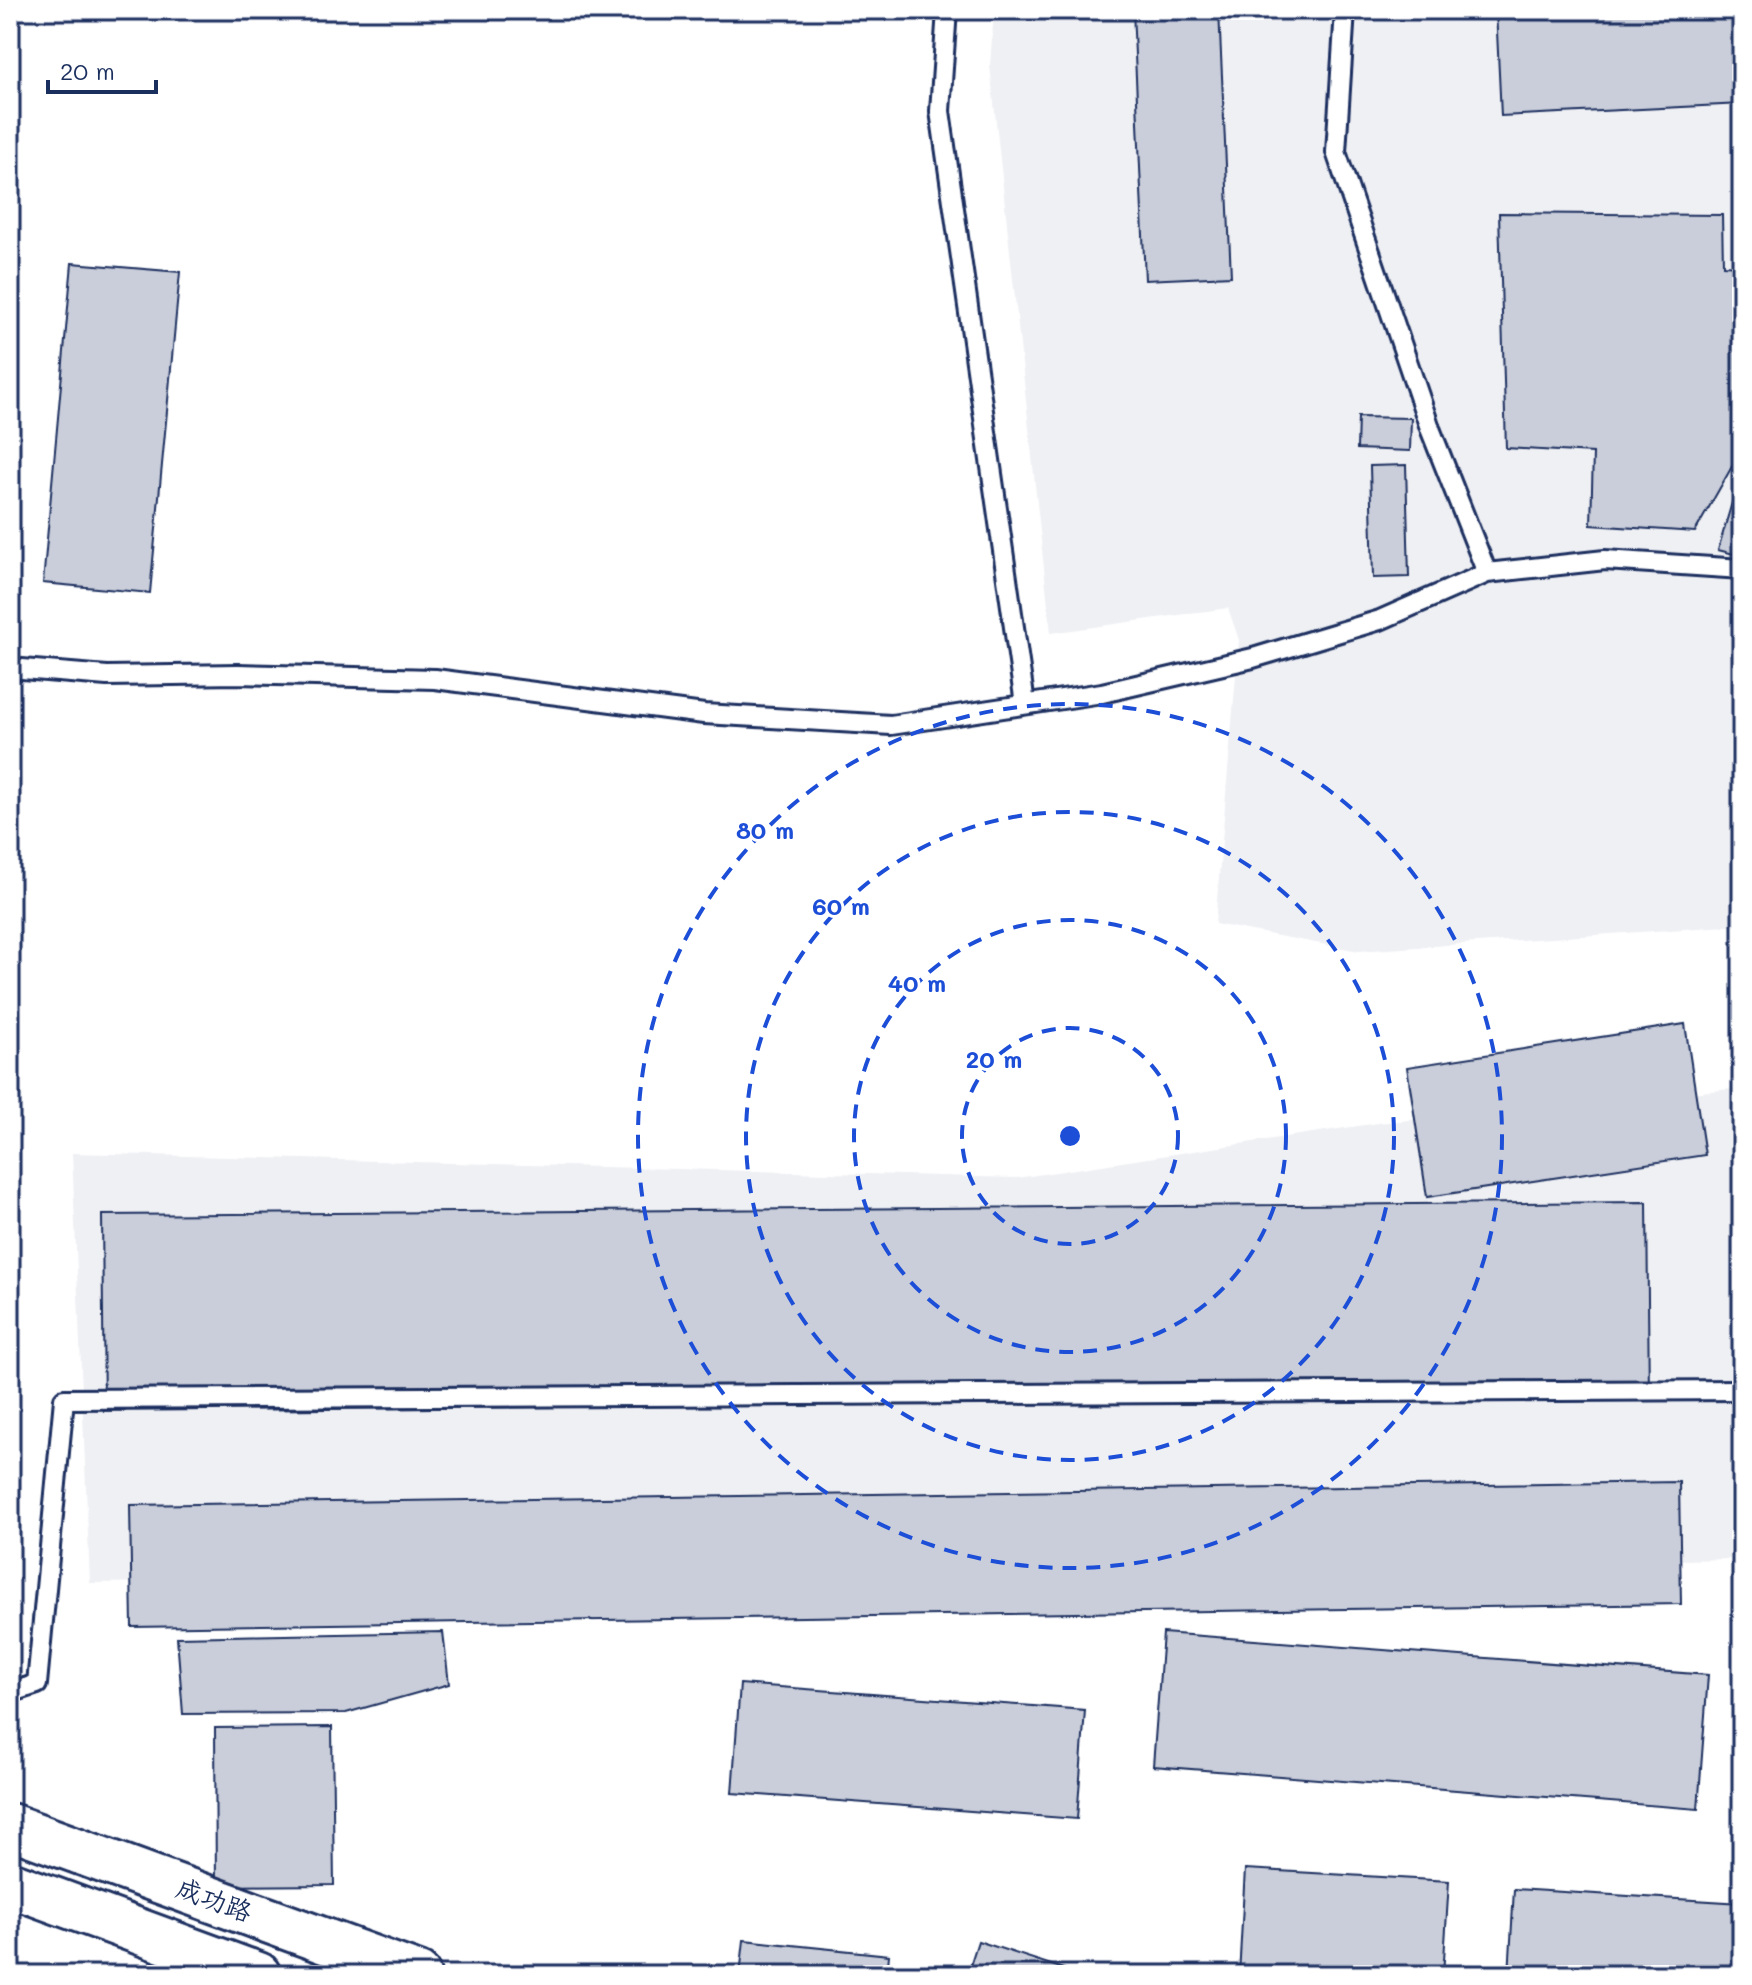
<svg xmlns="http://www.w3.org/2000/svg" width="1752" height="1985" viewBox="0 0 1752 1985" font-family="Mali,'LXGW WenKai TC',sans-serif">
  <rect width="100%" height="100%" fill="#fff"/>
  <filter id="ink" filterUnits="userSpaceOnUse"><feTurbulence type="fractalNoise" baseFrequency=".0125" numOctaves="2"/><feDisplacementMap in="SourceGraphic" scale="16" xChannelSelector="R" yChannelSelector="G"/><feConvolveMatrix kernelMatrix="1 2 1 2 8 2 1 2 1" color-interpolation-filters="sRGB"/></filter>
  <g filter="url(#ink)">
    <path fill="#eff0f4" d="M994 10H1742V925L1359 951 1215 924 1239 640 1228 608 1051 633 990 66Z
      M1742 1088V1559L90 1583 72 1153 1017 1178 1378 1123Z"/>
    <path fill="#caceda" stroke="#1b2f5e" stroke-width="2" d="M1133 10H1219L1231 276 1145 280Z
      M1496 10H1742V104L1501 116Z
      M1499 213 1722 215 1723 265 1742 266V464L1734 463 1695 532 1591 525 1593 453 1506 448Z
      M72 263 180 272 150 593 43 583Z
      M1358 417 1411 418 1410 451 1357 449Z
      M1406 465 1409 577 1373 578 1370 466Z
      M1741 472H1742V556L1718 550Z
      M1685 1024 1705 1155 1427 1197 1407 1067Z
      M1647 1202 1649 1397 104 1411 102 1215Z
      M1679 1482 1681 1604 132 1627 130 1505Z
      M443 1632 449 1684 346 1713 183 1714 177 1637Z
      M1163 1633 1708 1675 1698 1809 1153 1766Z
      M740 1684 1085 1710 1077 1819 732 1793Z
      M332 1727 334 1885 216 1886 215 1728Z
      M1245 1869 1449 1881 1443 1975H1239Z
      M1514 1889 1742 1903V1975H1509Z
      M744 1940 889 1955 887 1975H740Z
      M978 1941 1082 1975H967Z"/>
    <g fill="none" stroke-linecap="round" stroke-linejoin="round">
      <g stroke="#1b2f5e" stroke-width="24">
        <path id="lane" d="M947 10 940 111 1025 704
          M1345 10 1336 152 1431 431 1487 573
          M10 668 107 676 238 674 435 679 704 714 891 725 1102 693 1253 658 1380 620 1487 573 1605 560 1742 569
          M10 1693 37 1684 64 1399 1742 1390"/>
      </g>
      <g stroke="#1b2f5e" stroke-width="50">
        <path id="secondary" d="M10 1826 418 1975
          M10 1884 258 1975"/>
      </g>
      <use href="#lane" stroke="#fff" stroke-width="18"/>
      <use href="#secondary" stroke="#fff" stroke-width="44"/>
    </g>
  </g>
  <g fill="none" stroke="#1d4ed8" stroke-width="4" stroke-dasharray="14 10">
    <circle cx="1070" cy="1136" r="108"/>
    <circle cx="1070" cy="1136" r="216"/>
    <circle cx="1070" cy="1136" r="324"/>
    <circle cx="1070" cy="1136" r="432"/>
  </g>
  <g text-anchor="middle" stroke-width="6" stroke-linejoin="round" paint-order="stroke">
    <g font-size="26" fill="#1b2f5e" stroke="#fff">
      <text transform="translate(214 1900) rotate(20)" y="9">成功路</text>
    </g>
  </g>
  <circle cx="1070" cy="1136" r="12" fill="#1d4ed8" stroke="#fff" stroke-width="4"/>
  <g font-size="24" text-anchor="middle" font-weight="bold" fill="#1d4ed8" stroke="#fff" stroke-width="6" stroke-linejoin="round" paint-order="stroke">
    <text x="765" y="839">80 m</text>
    <text x="841" y="915">60 m</text>
    <text x="917" y="992">40 m</text>
    <text x="994" y="1068">20 m</text>
  </g>
  <rect width="1752" height="1985" fill="none" stroke="#fff" stroke-width="40"/>
  <rect x="20" y="20" width="1712" height="1945" fill="none" stroke="#1b2f5e" stroke-width="3" filter="url(#ink)"/>
  <path d="M48 80v12h108v-12" fill="none" stroke="#1b2f5e" stroke-width="4"/>
  <text x="60" y="80" font-size="24" fill="#1b2f5e" stroke="#ffffff" stroke-width="6" paint-order="stroke">20 m</text>
</svg>
